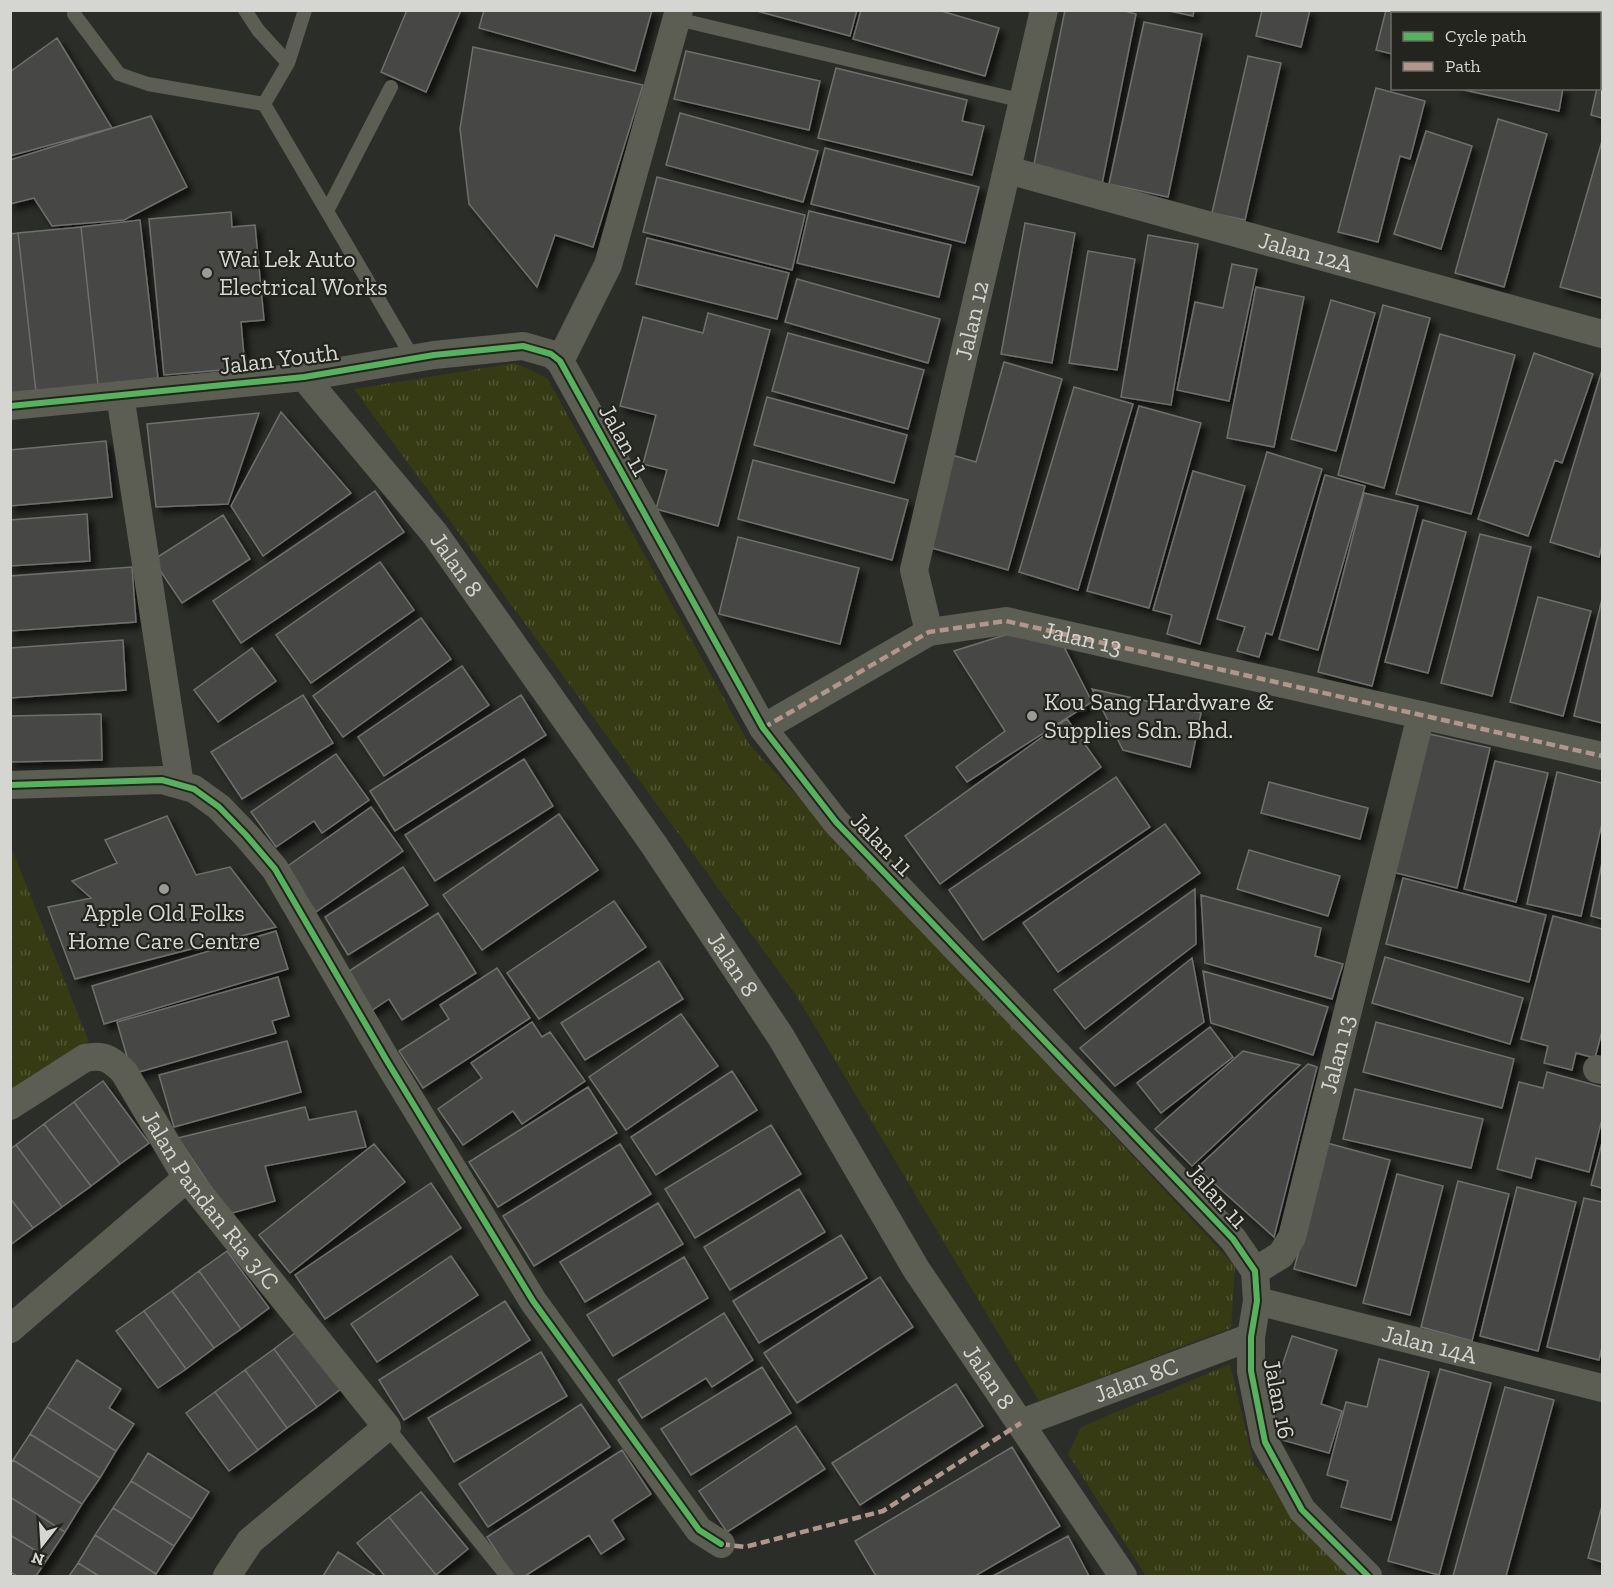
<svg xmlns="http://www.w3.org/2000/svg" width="1613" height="1587" viewBox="0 0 1613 1587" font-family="'Zilla Slab',serif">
  <defs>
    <pattern id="grass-tufts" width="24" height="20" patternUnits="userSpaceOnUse" patternTransform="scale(1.5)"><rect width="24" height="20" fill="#363b14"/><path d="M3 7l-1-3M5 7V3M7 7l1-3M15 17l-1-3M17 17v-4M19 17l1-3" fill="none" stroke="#525735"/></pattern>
    <filter id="shadow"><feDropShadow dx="5.5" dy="5.5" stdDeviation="3" flood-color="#0009"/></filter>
  </defs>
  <rect width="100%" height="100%" fill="#2b2d28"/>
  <path fill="url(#grass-tufts)" d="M515 363 547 378 749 744 1235 1266 1231 1328 1039 1401 796 995 354 389Z
    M10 844 89 1042 11 1097H10Z
    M1230 1364 1254 1464 1357 1576H1146L1068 1454 1081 1427Z"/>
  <path fill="#464744" stroke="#6e706c" stroke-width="1.5" filter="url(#shadow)" d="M407 10H461L426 92 381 72Z
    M484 10H652L635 71 479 28Z
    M753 10H857L850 36Z
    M861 10H938L999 28 985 76 853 39Z
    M1065 10H1121L1136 14 1102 184 1033 169Z
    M1165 10H1194L1193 16Z
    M1262 10H1310L1301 47 1256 36Z
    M1386 10H1444L1443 14H1392V54L1376 50Z
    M1495 10H1580L1579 14H1494Z
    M1144 22 1202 34 1168 197 1109 184Z
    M57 38 112 128 10 156V72Z
    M473 47 643 85 593 247 555 235 537 287 469 204 460 129Z
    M686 51 820 81 809 130 674 99Z
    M1248 56 1281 63 1245 220 1212 213Z
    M1602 63V118L1591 115 1597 88H1600Z
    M836 68 967 100 962 121 984 126 972 175 818 138Z
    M1376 88 1425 101 1410 159 1400 156 1378 242 1338 232Z
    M1455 88H1563L1559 111Z
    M680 113 818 151 803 202 666 165Z
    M151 116 187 187 124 220 52 226 34 198 10 204V160Z
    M1498 119 1547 134 1504 287 1455 273Z
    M1426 131 1472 146 1441 249 1394 234Z
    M1602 141V298L1560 287Z
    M825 148 979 187 965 243 811 204Z
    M657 177 805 215 792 270 643 232Z
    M809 211 951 245 939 297 797 263Z
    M231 212 232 227 255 225 264 320 241 322 245 368 164 375 149 219Z
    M140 220 158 378 98 385 81 227Z
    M1025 223 1075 233 1052 363 1001 354Z
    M81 227 98 385 36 392 18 233Z
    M18 233 36 392 10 395V234Z
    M1148 235 1198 244 1171 405 1121 397Z
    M647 238 789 273 777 319 636 284Z
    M1088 251 1135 259 1117 370 1069 363Z
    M1232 264 1257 269 1229 401 1177 390 1195 302 1223 308Z
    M797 279 940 319 928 363 785 322Z
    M1256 287 1304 297 1274 447 1227 438Z
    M1331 300 1375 313 1336 451 1291 439Z
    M1383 305 1430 318 1384 488 1338 475Z
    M708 313 770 330 718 526 656 509 667 470 643 464 656 415 620 406 643 317 703 333Z
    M788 333 924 370 908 429 772 391Z
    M1440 334 1515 355 1471 514 1396 494Z
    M1534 353 1593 374 1562 463 1555 460 1528 536 1478 519Z
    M1004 362 1062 379 1008 570 925 546 952 455 976 462Z
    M1602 370V545L1599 557 1550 542Z
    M1074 387 1133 404 1078 590 1019 572Z
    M767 397 907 435 894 483 754 445Z
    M1139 406 1201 423 1149 608 1087 591Z
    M281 412 351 493 263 556 231 506Z
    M259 413 228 504 156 507 147 424Z
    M106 441 112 497 10 506V450Z
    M1267 452 1322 469 1272 635 1266 633 1259 657 1237 651 1245 627 1217 619Z
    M753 460 908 500 892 560 738 519Z
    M1193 471 1245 486 1200 644 1167 634 1172 615 1153 610Z
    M1325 475 1365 486 1318 650 1279 639Z
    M375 491 404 532 241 643 213 601Z
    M1364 493 1418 506 1372 686 1318 672Z
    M87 514 90 561 10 566V520Z
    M223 515 250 559 182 603 153 560Z
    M1423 520 1466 532 1428 673 1385 662Z
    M1480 534 1531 547 1492 696 1441 683Z
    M738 537 859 568 840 644 719 614Z
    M380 562 414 610 311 683 276 635Z
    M132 567 136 622 10 631V576Z
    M1538 597 1591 611 1563 716 1510 702Z
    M1602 599V723L1574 716Z
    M421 618 451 659 343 737 313 696Z
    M1008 634 1063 645 1092 702 967 782 956 767 1005 731 954 651Z
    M123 640 126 690 10 698V648Z
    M252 648 276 681 218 722 194 690Z
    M462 666 489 705 384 776 358 737Z
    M1092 689 1201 713 1190 767 1123 750Z
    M303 695 333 743 242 799 211 752Z
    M521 695 546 735 395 831 370 791Z
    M101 714 102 760 10 762V716Z
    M1067 719 1101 767 940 884 905 836Z
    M1421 732 1490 748 1457 888 1388 871Z
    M336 754 369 800 322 833 314 821 276 847 251 812Z
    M524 759 553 806 435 881 405 835Z
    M1495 761 1548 773 1516 902 1464 889Z
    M1557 772 1602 783V823L1581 916 1527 904Z
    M1116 777 1150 827 983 940 949 890Z
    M1269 782 1368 808 1360 839 1261 813Z
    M371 807 403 851 316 912 285 868Z
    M559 814 598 870 482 950 443 895Z
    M167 816 196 875 230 867 276 927 75 979 48 907 91 898 72 881 117 863 105 840Z
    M1165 824 1200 873 1058 972 1023 923Z
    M1249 850 1340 876 1328 916 1237 889Z
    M1602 863V919L1591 916Z
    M403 867 428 905 348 955 325 917Z
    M1403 878 1546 915 1529 982 1386 944Z
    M1195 889 1196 944 1085 1029 1054 990Z
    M1201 895 1321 928 1315 956 1343 964 1332 999 1205 963Z
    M614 901 646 947 539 1019 507 973Z
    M438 913 476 973 402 1020 389 999 365 1015 340 977Z
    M1553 916 1602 929V1031L1595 1058 1576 1053 1572 1070 1544 1063 1548 1046 1521 1039Z
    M276 931 288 969 104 1024 92 986Z
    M1385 957 1523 998 1510 1044 1372 1003Z
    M1192 958 1204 1022 1115 1086 1080 1048Z
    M659 961 683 999 585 1060 561 1023Z
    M497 968 530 1018 423 1088 399 1051 449 1019 440 1005Z
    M1203 971 1328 1007 1313 1055 1211 1023Z
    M278 977 289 1016 272 1021 276 1033 132 1074 117 1022Z
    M681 1014 718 1066 626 1130 589 1077Z
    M532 1022 542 1037 550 1032 585 1081 522 1124 513 1111 463 1145 438 1109 482 1078 471 1063Z
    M1376 1022 1514 1059 1502 1108 1363 1072Z
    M1210 1027 1233 1057 1161 1113 1137 1083Z
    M287 1041 301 1092 174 1127 159 1075Z
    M1243 1051 1300 1065 1192 1166 1155 1129Z
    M1308 1064 1317 1067 1274 1237 1197 1168Z
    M732 1071 757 1110 656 1175 631 1137Z
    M1547 1072 1602 1087V1119L1589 1172 1536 1158 1531 1178 1497 1169 1519 1082 1543 1088Z
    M103 1081 149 1143 120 1164 74 1102Z
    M588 1087 617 1133 498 1207 469 1162Z
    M1355 1089 1483 1119 1471 1168 1343 1139Z
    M74 1102 120 1164 91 1186 44 1124Z
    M305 1107 309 1120 356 1111 366 1147 265 1166 275 1201 229 1214 178 1138Z
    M44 1124 91 1186 62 1207 16 1145Z
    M771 1125 801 1174 695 1238 665 1189Z
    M1327 1143 1390 1160 1356 1286 1294 1269Z
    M1602 1143V1188L1591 1185Z
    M374 1144 405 1182 290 1273 259 1235Z
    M620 1144 651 1194 534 1266 503 1216Z
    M16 1145 62 1207 33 1228 10 1198V1149Z
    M1397 1174 1443 1186 1410 1315 1363 1303Z
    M1458 1181 1509 1194 1472 1341 1421 1327Z
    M431 1183 461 1228 325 1319 295 1275Z
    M1517 1187 1576 1202 1538 1351 1480 1336Z
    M799 1189 825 1232 730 1290 704 1247Z
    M10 1198 33 1228 10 1245Z
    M1584 1198 1602 1202V1347L1599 1360 1547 1347Z
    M658 1203 683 1244 585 1302 560 1262Z
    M841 1235 867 1278 759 1343 733 1301Z
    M227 1251 269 1308 241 1329 199 1271Z
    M451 1256 478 1295 377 1362 351 1324Z
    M684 1257 708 1298 613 1356 587 1315Z
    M199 1271 241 1329 214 1348 172 1291Z
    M880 1277 913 1327 797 1403 764 1353Z
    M172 1291 214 1348 186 1369 144 1311Z
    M505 1301 530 1340 404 1420 379 1380Z
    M144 1311 186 1369 158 1388 116 1331Z
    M724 1313 753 1360 712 1387 706 1378 642 1418 618 1380Z
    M303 1327 346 1385 317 1407 274 1349Z
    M1292 1336 1337 1350 1321 1404 1342 1411 1329 1453 1282 1440 1274 1419V1390Z
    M274 1349 317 1407 287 1428 245 1370Z
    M541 1352 567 1396 454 1462 428 1418Z
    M1379 1359 1429 1372 1391 1520 1341 1507 1348 1481 1327 1475 1346 1402 1367 1407Z
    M77 1360 121 1389 109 1408 134 1424 116 1451 47 1407Z
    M762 1367 791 1413 691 1475 661 1429Z
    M1440 1369 1491 1383 1439 1575 1388 1561Z
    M245 1370 287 1428 258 1450 215 1392Z
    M956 1384 983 1426 860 1505 832 1463Z
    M1505 1387 1554 1400 1506 1576H1453Z
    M215 1392 258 1450 229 1471 186 1413Z
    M581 1404 610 1447 488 1527 459 1484Z
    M47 1407 116 1451 100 1478 30 1434Z
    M796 1426 825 1469 727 1532 699 1491Z
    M30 1434 100 1478 82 1504 13 1460Z
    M1012 1447 1060 1526 975 1576H876L855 1541Z
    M622 1450 651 1494 612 1520 624 1539 601 1554 589 1535 525 1576H513L487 1537Z
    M148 1453 209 1492 192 1519 131 1481Z
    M13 1460 82 1504 65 1532 10 1497V1464Z
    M131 1481 192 1519 174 1546 113 1508Z
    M421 1492 468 1549 436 1575 389 1517Z
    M10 1497 65 1532 48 1558 10 1535Z
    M1602 1506V1562L1588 1558Z
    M113 1508 174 1546 156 1574 95 1535Z
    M389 1517 436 1575 434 1576H385L357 1543Z
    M10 1535 48 1558 36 1576H17L10 1572Z
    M95 1535 156 1574 155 1576H99L78 1563Z
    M1068 1536 1089 1576H993Z
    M338 1552 376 1576H323Z
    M78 1563 99 1576H69Z"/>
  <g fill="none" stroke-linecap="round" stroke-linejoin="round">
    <path stroke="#5c5e53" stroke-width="14" d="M245 10 258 30 288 63
      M305 10 288 63 264 104 413 358
      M74 14 119 74 148 84 264 104
      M677 19 1023 101
      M327 211 391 87
      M387 1427 507 1576"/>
    <g stroke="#5c5e53" stroke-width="28">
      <path id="s1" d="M1008 170 1602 334"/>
      <path d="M560 361 608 265 679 10"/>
      <path id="s2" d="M304 377 435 534 654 845 781 1037 916 1269 1123 1576"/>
      <path d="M120 395 180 785"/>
      <path d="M10 406 304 377 434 355 523 346 551 354 560 361 763 728 836 822 1233 1239 1255 1271 1257 1301 1251 1337V1371L1265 1442 1302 1510 1368 1576"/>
      <path id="s3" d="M929 632 914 570 1044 10"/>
      <path id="s4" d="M763 728 929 632 1006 621 1602 756"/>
      <path d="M10 785 162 780 194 789 219 807 246 835 275 869 387 1061 533 1301 699 1530 721 1544"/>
      <path d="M1597 1069 1602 1070"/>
      <path id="s5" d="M10 1106 85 1058C104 1054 111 1059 124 1072L187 1178 387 1427 250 1541 227 1576"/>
      <path id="s6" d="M1255 1271 1281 1255 1292 1237 1421 715"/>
      <path id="s7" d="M1257 1301 1602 1388"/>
      <path d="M10 1329 187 1178"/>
      <path id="s8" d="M1021 1423 1251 1337"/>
    </g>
    <path stroke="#b2968c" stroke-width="4.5" stroke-dasharray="9 4.5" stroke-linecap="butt" d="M763 728 929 632 1006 621 1602 756
      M721 1544 745 1547 883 1511 1021 1423"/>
    <g stroke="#23241d" stroke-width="10">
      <path id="cycleway" d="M10 406 304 377 434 355 523 346 551 354 560 361 763 728 836 822 1233 1239 1255 1271 1257 1301 1251 1337V1371L1265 1442 1302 1510 1368 1576
        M10 785 162 780 194 789 219 807 246 835 275 869 387 1061 533 1301 699 1530 721 1544"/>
    </g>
    <use href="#cycleway" stroke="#56b35d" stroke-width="6"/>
  </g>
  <g fill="#9a9b96" stroke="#23241d" stroke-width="2">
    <circle cx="207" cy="273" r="6"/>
    <circle cx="1032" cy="716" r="6"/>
    <circle cx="164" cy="889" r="6"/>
  </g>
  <g text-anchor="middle" stroke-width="4.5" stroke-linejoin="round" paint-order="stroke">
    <g font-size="24" fill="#d5d6d1" stroke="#23241d">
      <text dy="8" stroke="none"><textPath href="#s1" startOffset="309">Jalan 12A</textPath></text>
      <text dy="8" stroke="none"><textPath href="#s3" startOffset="320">Jalan 12</textPath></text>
      <text transform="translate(279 359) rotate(-7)" y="8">Jalan Youth</text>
      <text transform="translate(624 440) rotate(61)" y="8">Jalan 11</text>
      <text dy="8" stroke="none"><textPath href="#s2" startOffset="242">Jalan 8</textPath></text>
      <text dy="8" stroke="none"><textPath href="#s4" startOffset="348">Jalan 13</textPath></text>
      <text transform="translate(882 844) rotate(46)" y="8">Jalan 11</text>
      <text dy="8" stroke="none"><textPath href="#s2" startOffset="728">Jalan 8</textPath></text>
      <text dy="8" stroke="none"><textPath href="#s6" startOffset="240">Jalan 13</textPath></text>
      <text transform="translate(1217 1196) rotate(48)" y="8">Jalan 11</text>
      <text dy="8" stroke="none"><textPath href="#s5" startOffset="288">Jalan Pandan Ria 3/C</textPath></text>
      <text dy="8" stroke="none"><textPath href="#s7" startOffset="178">Jalan 14A</textPath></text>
      <text dy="8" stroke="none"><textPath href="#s2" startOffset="1214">Jalan 8</textPath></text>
      <text dy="8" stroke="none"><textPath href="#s8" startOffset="123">Jalan 8C</textPath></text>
      <text transform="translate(1279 1399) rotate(79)" y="8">Jalan 16</text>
    </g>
    <g font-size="24" fill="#d5d6d1" stroke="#23241d" text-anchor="start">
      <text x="219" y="267">Wai Lek Auto<tspan x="219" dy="28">Electrical Works</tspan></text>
      <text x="1044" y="710">Kou Sang Hardware &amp;<tspan x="1044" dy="28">Supplies Sdn. Bhd.</tspan></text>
      <text x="164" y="921" text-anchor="middle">Apple Old Folks<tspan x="164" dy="28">Home Care Centre</tspan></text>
    </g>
  </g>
  <rect width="1613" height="1587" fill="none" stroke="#d5d6d1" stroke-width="24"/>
  <rect x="1391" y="12" width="210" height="78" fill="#23241d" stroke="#6a6b65" stroke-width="1.5"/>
  <rect x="1403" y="32" width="30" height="9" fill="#56b35d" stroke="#6a6b65" stroke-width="1.5"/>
  <text x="1445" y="42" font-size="18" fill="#d5d6d1">Cycle path</text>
  <rect x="1403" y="62" width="30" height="9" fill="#b2968c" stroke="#6a6b65" stroke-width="1.5"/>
  <text x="1445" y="72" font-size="18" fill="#d5d6d1">Path</text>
  <g transform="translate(42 1545) rotate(197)" stroke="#23241d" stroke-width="4.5" paint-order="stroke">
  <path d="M0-4.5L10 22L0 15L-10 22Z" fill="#d5d6d1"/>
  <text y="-9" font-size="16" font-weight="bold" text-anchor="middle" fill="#d5d6d1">N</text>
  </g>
</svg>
